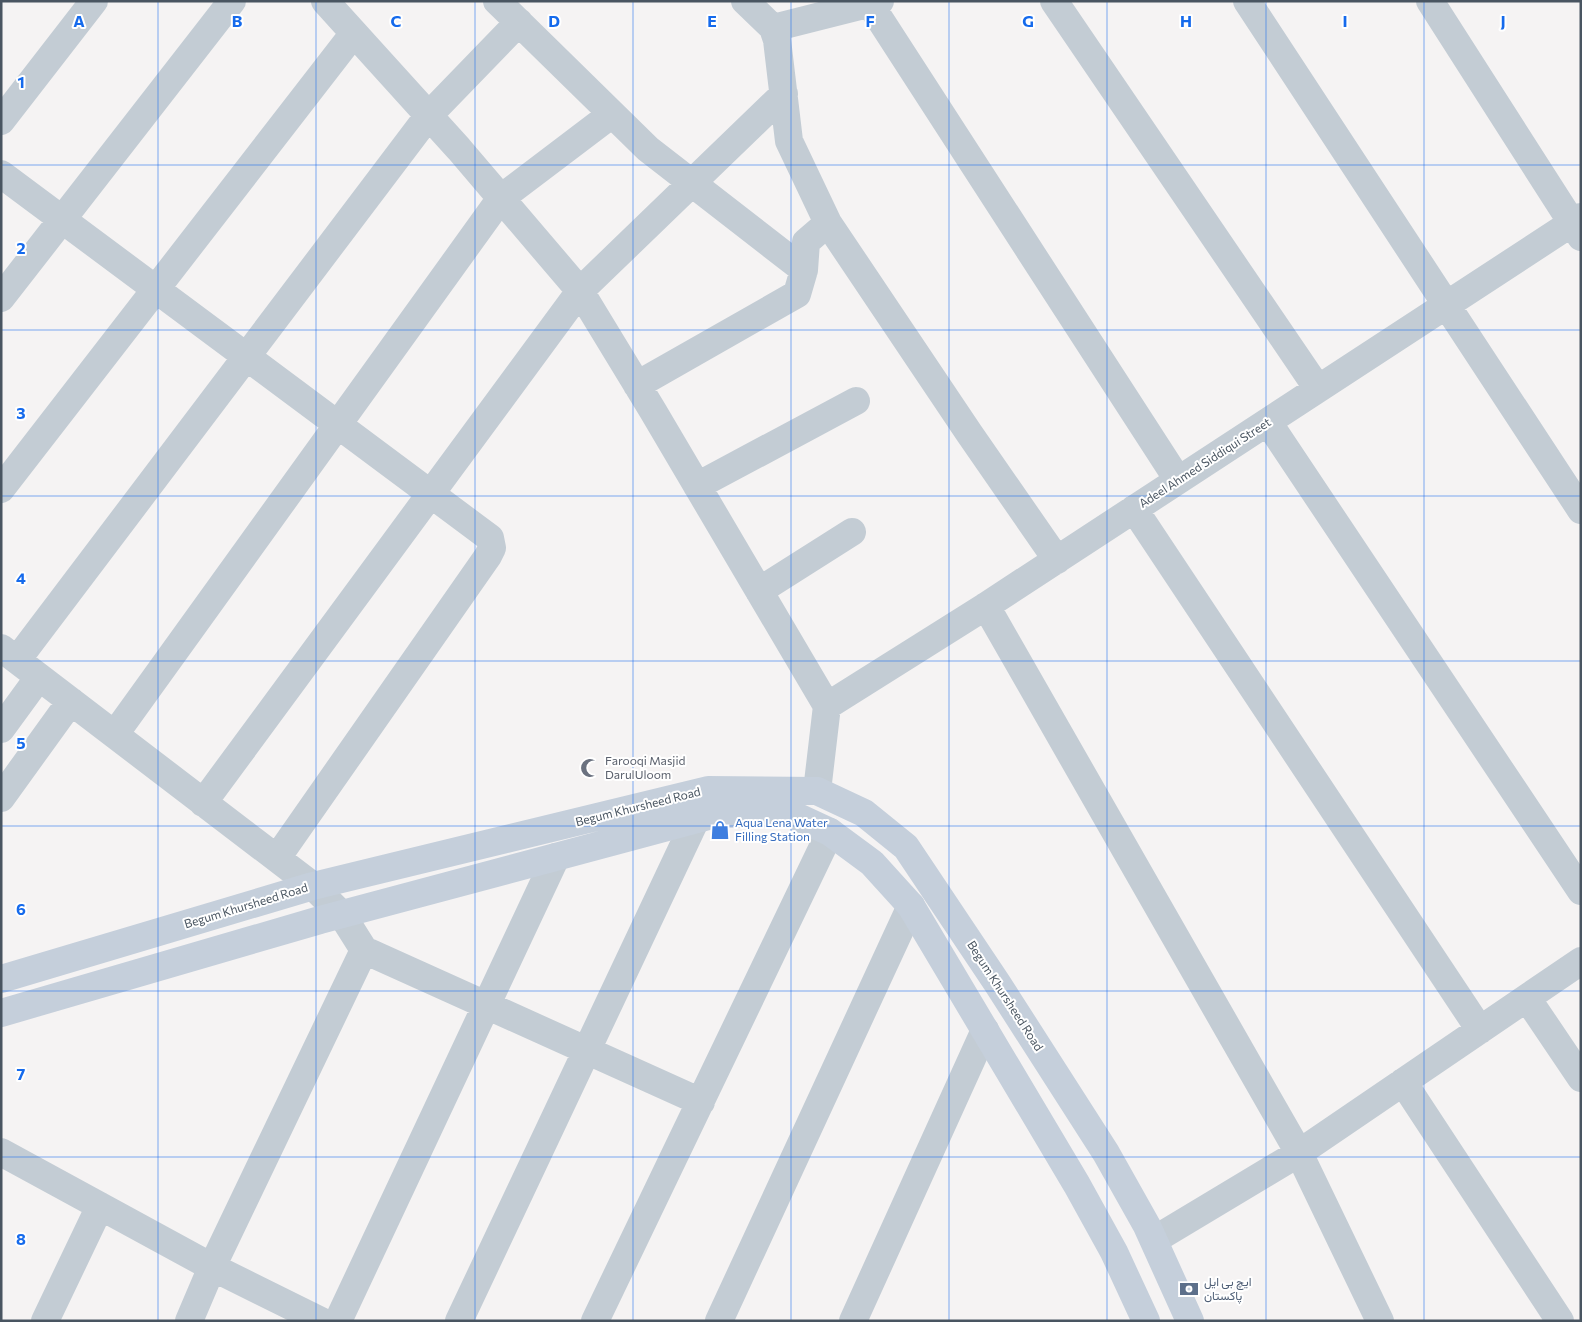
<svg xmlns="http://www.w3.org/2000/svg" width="1582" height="1322" viewBox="0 0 1582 1322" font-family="Commissioner,Vazirmatn,sans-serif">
  <rect width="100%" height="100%" fill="#f5f3f3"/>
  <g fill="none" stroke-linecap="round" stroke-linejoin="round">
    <path stroke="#c3ccd4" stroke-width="28" d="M325 1 459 149 580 291 653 411 827 706 817 791
      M497 1 648 149 804 270
      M745 1 773 28 777 40 789 141 828 223 969 433 1057 560
      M1054 1 1318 389
      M1247 1 1581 510
      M1430 1 1581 237
      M870 4 1178 480
      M773 28 880 1
      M1 121 94 1
      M1 174 490 538 492 548 488 556 277 858
      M1 298 232 1
      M637 385 797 294 804 270 806 242 828 223
      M1268 422 1581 891
      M697 486 856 401
      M1 489 354 33
      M1134 509 1480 1030
      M759 591 852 532
      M986 606 1299 1153 1380 1321
      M1 648 313 886 342 915 364 950 701 1102
      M17 660 429 115 519 22
      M827 706 986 606 1581 217
      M1 729 39 677
      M115 734 501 198 612 114
      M1 798 71 701
      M203 803 580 291 784 94
      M1527 998 1581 1078
      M1403 1082 1560 1321
      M1 1152 212 1267 321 1321
      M1154 1240 1299 1153 1581 961
      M45 1321 100 1206
      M189 1321 212 1267 364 950
      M338 1321 556 857
      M459 1321 696 819
      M595 1321 830 832
      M719 1321 911 906
      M853 1321 985 1030"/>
    <path stroke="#c5cfdb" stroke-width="28" d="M1 979 313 886 708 790 817 791 864 813 906 847 997 983 1106 1153 1147 1226 1190 1321
      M1 1013 320 920 716 814 789 813 830 832 872 863 911 906 1077 1185 1114 1252 1146 1321"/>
  </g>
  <path fill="none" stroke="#156aec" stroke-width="1" stroke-opacity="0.55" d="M158 1V1321M316 1V1321M475 1V1321M633 1V1321M791 1V1321M949 1V1321M1107 1V1321M1266 1V1321M1424 1V1321M1 165H1581M1 330H1581M1 496H1581M1 661H1581M1 826H1581M1 991H1581M1 1157H1581"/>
  <defs>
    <g id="mosque-bare" transform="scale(1.5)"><path d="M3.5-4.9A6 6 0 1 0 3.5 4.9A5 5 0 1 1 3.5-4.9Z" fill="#6b7280" stroke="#fff" stroke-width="2.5" paint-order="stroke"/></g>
    <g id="shop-bare" transform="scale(1.5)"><path d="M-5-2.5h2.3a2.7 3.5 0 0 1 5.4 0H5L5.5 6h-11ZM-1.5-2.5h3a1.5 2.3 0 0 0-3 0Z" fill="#3f7fe0" stroke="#fff" stroke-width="2.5" paint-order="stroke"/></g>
    <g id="bank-bare" transform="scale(1.5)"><path d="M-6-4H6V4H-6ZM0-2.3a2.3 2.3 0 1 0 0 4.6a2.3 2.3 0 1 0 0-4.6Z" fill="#5c6f8a" stroke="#fff" stroke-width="2.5" paint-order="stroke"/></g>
  </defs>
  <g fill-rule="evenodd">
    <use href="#mosque-bare" x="590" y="768"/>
    <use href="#shop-bare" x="720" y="830"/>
    <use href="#bank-bare" x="1189" y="1289"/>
  </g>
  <g text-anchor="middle" stroke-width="4" stroke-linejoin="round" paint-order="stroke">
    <g font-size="12" fill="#495561" stroke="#fff">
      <text transform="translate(1205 463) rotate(-33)" y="4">Adeel Ahmed Siddiqui Street</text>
      <text transform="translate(638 807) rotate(-14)" y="4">Begum Khursheed Road</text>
      <text transform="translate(246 906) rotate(-17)" y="4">Begum Khursheed Road</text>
      <text transform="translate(1005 996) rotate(57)" y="4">Begum Khursheed Road</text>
    </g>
    <g font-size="12" fill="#5b616d" stroke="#fff" text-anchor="start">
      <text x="605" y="765">Farooqi Masjid<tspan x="605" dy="14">DarulUloom</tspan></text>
    </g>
    <g font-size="12" fill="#366cbe" stroke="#fff" text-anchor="start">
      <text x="735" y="827">Aqua Lena Water<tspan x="735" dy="14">Filling Station</tspan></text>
    </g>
    <g font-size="12" fill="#4e5e75" stroke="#fff" text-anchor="start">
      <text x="1204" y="1286">ایچ بی ایل<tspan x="1204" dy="14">پاکستان</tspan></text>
    </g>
  </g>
  <g font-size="16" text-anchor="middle" font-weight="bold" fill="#156aec" stroke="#fff" stroke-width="4" stroke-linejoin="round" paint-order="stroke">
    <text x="79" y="27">A</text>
    <text x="237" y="27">B</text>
    <text x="396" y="27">C</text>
    <text x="554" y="27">D</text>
    <text x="712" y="27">E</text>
    <text x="870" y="27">F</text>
    <text x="1028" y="27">G</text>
    <text x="1186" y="27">H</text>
    <text x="1345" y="27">I</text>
    <text x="1503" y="27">J</text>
    <text x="21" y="88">1</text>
    <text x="21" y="254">2</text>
    <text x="21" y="419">3</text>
    <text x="21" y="584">4</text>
    <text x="21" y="749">5</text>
    <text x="21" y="915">6</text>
    <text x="21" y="1080">7</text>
    <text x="21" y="1245">8</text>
  </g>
  <rect width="1582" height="1322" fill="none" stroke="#495561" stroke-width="5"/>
</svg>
